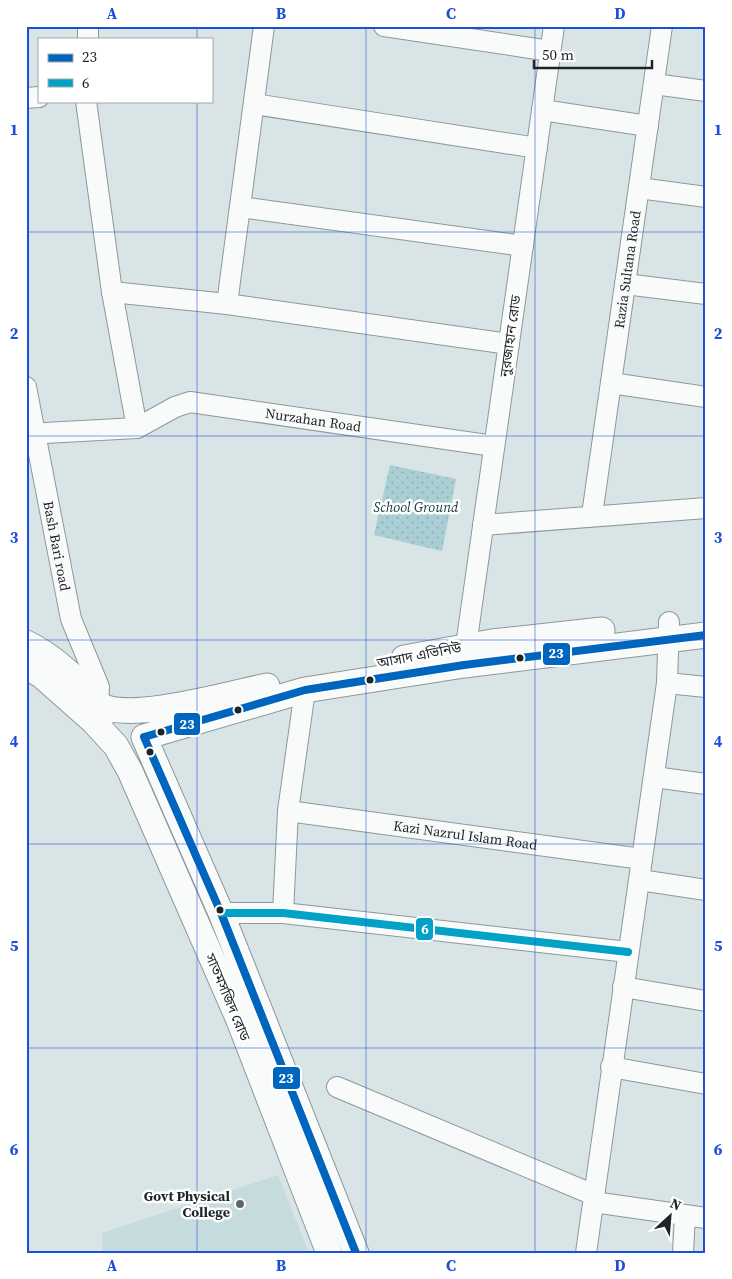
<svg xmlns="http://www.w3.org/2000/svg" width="732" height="1279" viewBox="0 0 732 1279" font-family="'Source Serif 4','Noto Sans Bengali',serif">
  <defs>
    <pattern id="park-dots" width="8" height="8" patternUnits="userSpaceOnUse" patternTransform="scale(1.25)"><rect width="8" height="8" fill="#a9ced3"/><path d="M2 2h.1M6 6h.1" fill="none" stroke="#91b1b5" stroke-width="1.8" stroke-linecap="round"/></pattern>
  </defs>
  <rect width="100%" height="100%" fill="#d8e4e5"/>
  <path fill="#c5dbde" d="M278 1175 309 1253H103L102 1233Z"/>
  <path fill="url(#park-dots)" d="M390 465 456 479 442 551 374 535Z"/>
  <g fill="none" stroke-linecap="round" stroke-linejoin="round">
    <g stroke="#8e9899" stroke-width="22">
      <g id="minor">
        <path d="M384 26 550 51"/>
        <path d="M88 39V26"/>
        <path d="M654 84 706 91"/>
        <path d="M26 98 39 97"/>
        <path d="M86 101 112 292 137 428"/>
        <path d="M254 104 537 148"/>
        <path d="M542 110 648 126"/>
        <path d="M639 188 706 197"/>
        <path d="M240 207 523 246"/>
        <path d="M625 284 706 294"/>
        <path d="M112 292 227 304 509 344"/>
        <path d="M227 304 264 26"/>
        <path d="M611 383 706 397"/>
        <path id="s1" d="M26 387 71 619 99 687 98 703"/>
        <path id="s2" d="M26 434 137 428 175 407 190 402 494 446"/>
        <path id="s3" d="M592 515 662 26"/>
        <path d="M483 525 706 508"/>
        <path d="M464 660 554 26"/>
        <path d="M667 683 706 687"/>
        <path d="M654 777 706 784"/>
        <path id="s4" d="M288 811 642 859"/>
        <path d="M640 880 706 890"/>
        <path d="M221 913H283L628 952"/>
        <path d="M283 913 288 811 305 690"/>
        <path d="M623 987 706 1001"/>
        <path d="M611 1067 706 1084"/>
        <path d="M337 1087 594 1195"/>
        <path d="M593 1202 706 1218"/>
        <path d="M586 1253 667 683 669 622"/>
        <path d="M683 1253 685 1215"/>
      </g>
    </g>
    <g stroke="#8e9899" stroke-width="27">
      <path id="major" d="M26 643C48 653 69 672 86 689 91 694 94 700 99 704 125 724 233 693 267 686
        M404 658 492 642 602 630
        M26 666 42 676 94 722
        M109 709 94 722 116 746 130 771 238 1018 329 1253
        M356 1253 221 913 144 737 305 690 464 665 706 635"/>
    </g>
    <use href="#minor" stroke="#f9fbfb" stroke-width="20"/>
    <use href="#major" stroke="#f9fbfb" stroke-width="25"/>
    <g stroke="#fff" stroke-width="11">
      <path id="bus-1" d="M356 1253 221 913 144 737 305 690 464 665 706 635"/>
    </g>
    <g stroke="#fff" stroke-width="11">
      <path id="bus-2" d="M221 913H283L628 952"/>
    </g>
    <use href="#bus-1" stroke="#0065bd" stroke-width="8"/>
    <use href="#bus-2" stroke="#01a2c6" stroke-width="8"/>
  </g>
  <path fill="none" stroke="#1d4ed8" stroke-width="1" stroke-opacity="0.55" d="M197 26V39M366 26V1253M535 26V1253M197 101V1253M26 232H706M26 436H706M26 640H706M26 844H706M26 1048H706"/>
  <g fill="#1d2527" stroke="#fff" stroke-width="2">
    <circle cx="520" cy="658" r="4.5"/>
    <circle cx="370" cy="680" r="4.5"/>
    <circle cx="238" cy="710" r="4.5"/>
    <circle cx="161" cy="732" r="4.5"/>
    <circle cx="150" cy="752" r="4.5"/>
    <circle cx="220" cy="910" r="4.5"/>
  </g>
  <circle fill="#5e686a" stroke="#fff" stroke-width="2" cx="240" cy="1204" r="5"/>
  <g text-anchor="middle" stroke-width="5" stroke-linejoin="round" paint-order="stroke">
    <g font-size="14" fill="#1d2527" stroke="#fff">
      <text dy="5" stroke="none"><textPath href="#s3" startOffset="248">Razia Sultana Road</textPath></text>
      <text transform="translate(510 336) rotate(-82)" y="5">নুরজাহান রোড</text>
      <text dy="5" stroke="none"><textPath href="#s2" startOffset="295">Nurzahan Road</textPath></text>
      <text dy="5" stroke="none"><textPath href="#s1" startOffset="162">Bash Bari road</textPath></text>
      <text transform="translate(419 655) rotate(-11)" y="5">আসাদ এভিনিউ</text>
      <text dy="5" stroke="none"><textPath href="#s4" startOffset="179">Kazi Nazrul Islam Road</textPath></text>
      <text transform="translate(228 997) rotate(67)" y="5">সাতমসজিদ রোড</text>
    </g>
    <g font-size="14" font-style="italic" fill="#16393e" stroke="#fff">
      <text x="416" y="512">School Ground</text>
    </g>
    <g font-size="14" font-weight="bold" fill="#1d2527" stroke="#fff" text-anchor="end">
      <text x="230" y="1201">Govt Physical<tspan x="230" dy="16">College</tspan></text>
    </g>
  </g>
  <g stroke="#fff" stroke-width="2">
    <rect x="542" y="642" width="29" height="24" rx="5" fill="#0065bd"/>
    <rect x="173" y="712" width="28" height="24" rx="5" fill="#0065bd"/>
    <rect x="415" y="917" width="19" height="24" rx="5" fill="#01a2c6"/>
    <rect x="272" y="1066" width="29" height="24" rx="5" fill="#0065bd"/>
  </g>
  <g font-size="14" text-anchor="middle" font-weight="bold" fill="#fff">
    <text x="556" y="658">23</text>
    <text x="187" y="729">23</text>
    <text x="425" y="934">6</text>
    <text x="286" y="1083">23</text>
  </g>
  <rect width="732" height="1279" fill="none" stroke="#ffffff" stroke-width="55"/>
  <rect x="38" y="38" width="175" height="65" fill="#ffffff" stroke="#a5a8a9"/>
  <rect x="48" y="54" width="25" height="8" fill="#0065bd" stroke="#a5a8a9"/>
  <text x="82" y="62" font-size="15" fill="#1d2527">23</text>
  <rect x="48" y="79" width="25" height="8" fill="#01a2c6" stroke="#a5a8a9"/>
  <text x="82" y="88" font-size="15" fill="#1d2527">6</text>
  <g transform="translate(670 1216) rotate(26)" stroke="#ffffff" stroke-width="4" paint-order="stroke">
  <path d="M0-4L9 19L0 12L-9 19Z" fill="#1d2527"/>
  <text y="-8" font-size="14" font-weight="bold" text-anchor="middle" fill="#1d2527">N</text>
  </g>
  <path d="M534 60v8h118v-8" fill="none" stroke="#1d2527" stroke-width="2.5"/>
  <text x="542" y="60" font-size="15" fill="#1d2527" stroke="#ffffff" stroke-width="4" paint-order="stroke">50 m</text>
  <rect x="28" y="28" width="676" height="1224" fill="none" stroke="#1d4ed8" stroke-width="2"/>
  <g font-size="16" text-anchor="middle" font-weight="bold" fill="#1d4ed8">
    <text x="112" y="19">A</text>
    <text x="281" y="19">B</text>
    <text x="451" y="19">C</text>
    <text x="620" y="19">D</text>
    <text x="14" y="135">1</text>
    <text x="718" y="135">1</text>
    <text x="14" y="339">2</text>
    <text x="718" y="339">2</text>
    <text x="14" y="543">3</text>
    <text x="718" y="543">3</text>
    <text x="14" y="747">4</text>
    <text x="718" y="747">4</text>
    <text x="14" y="951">5</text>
    <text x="718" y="951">5</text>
    <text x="14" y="1155">6</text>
    <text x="718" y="1155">6</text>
    <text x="112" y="1271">A</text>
    <text x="281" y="1271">B</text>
    <text x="451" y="1271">C</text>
    <text x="620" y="1271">D</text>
  </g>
</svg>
